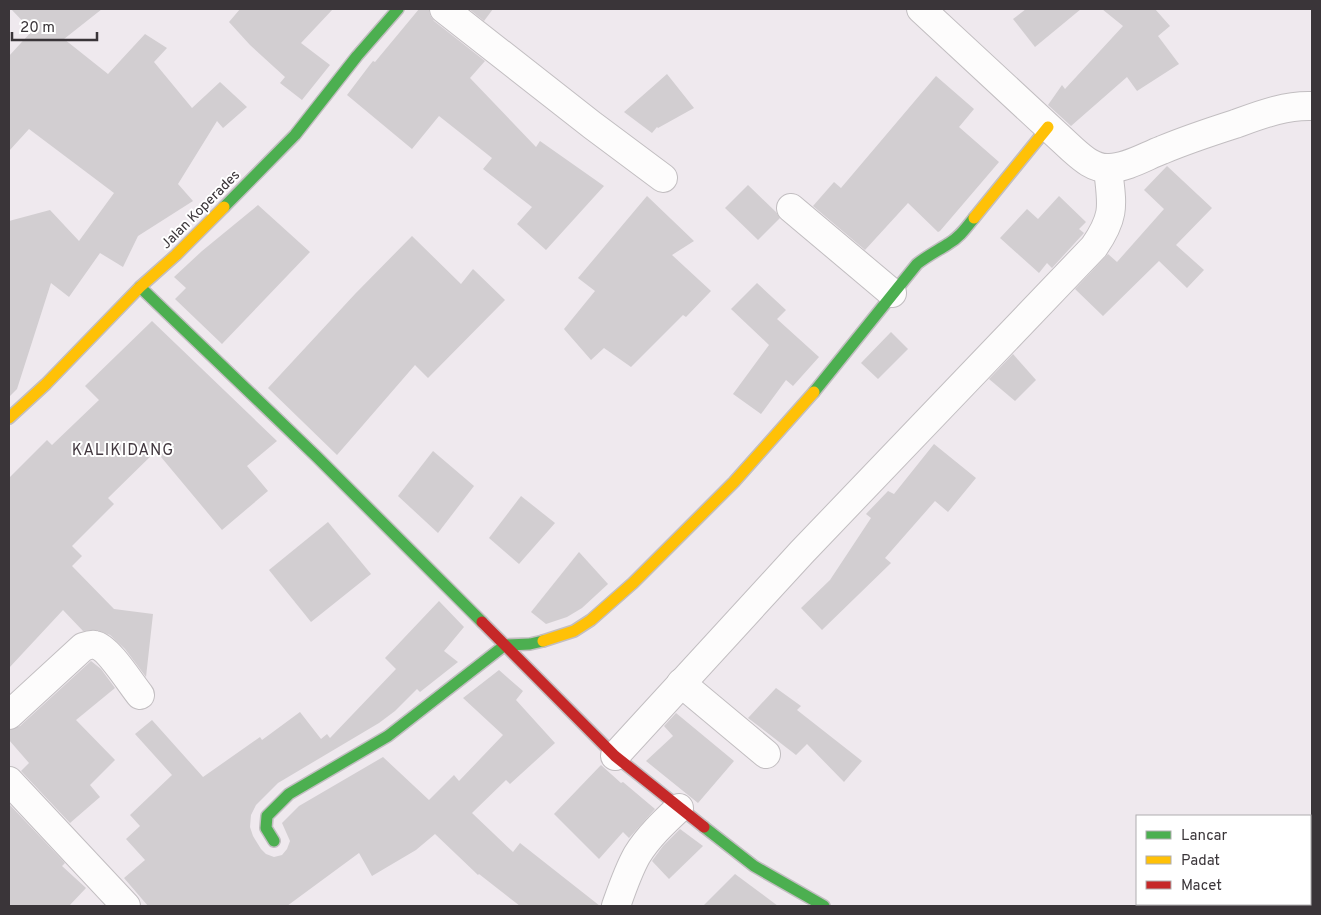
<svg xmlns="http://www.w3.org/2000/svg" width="1321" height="915" viewBox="0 0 1321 915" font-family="Overpass,sans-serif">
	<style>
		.building { fill: #d2ced1 }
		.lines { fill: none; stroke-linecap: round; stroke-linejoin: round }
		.street-casing { stroke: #c2bec1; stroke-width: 30 }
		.fast-casing { stroke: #c2bec1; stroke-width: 14 }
		.slow-casing { stroke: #c2bec1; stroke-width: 14 }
		.jam-casing { stroke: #c2bec1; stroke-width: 14 }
		.street { stroke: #fdfcfc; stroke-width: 28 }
		.fast { stroke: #4caf50; stroke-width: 11 }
		.slow { stroke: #ffc107; stroke-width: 11 }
		.jam { stroke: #c62828; stroke-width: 11 }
		.labels { text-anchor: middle; stroke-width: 4; stroke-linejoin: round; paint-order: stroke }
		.street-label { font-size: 14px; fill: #3a3539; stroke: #fff }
		.quarter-label { font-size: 16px; letter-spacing: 1px; fill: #433940; stroke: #fff }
	</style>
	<rect width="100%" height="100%" fill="#efe9ee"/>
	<!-- building -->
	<g class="building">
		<path d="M11,9H102L64,39L108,74L145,34L167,48L154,62L192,108L220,82L247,107L223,128L217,121L178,184L193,201L138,236L123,267L100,253L69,297L51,283L17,389L9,397V221L50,210L79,241L114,193L29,129L9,151V56L32,31Z"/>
		<path d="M240,9H333L301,43L330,65L302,100L280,83L285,77L250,45L229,22Z"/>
		<path d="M419,9H429L430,15L434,21L485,61L470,78L536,147L540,141L604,186L546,250L517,224L532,207L483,169L492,158L439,116L412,149L347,95L369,66L373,61L375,62Z"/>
		<path d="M469,9H493L484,21Z"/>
		<path d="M1026,9H1081L1035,47L1013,19Z"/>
		<path d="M1102,9H1155L1170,26L1158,36L1179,64L1137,91L1127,77L1071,126L1048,105L1062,85L1065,89L1123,26Z"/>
		<path d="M667,74L694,108L658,128L657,127L652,133L624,112Z"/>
		<path d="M936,76L974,109L959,127L999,162L940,231L938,232L908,203L865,250L813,206L834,182L841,188Z"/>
		<path d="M1167,166L1212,208L1176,245L1204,270L1187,288L1159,261L1103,316L1075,289L1108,254L1117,262L1164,209L1144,190Z"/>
		<path d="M748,185L776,212L780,218L758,240L725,208Z"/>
		<path d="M647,196L694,241L672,255L711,291L686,317L683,315L631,367L604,348L591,360L564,329L595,291L578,278Z"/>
		<path d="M1059,196L1086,222L1079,229L1084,233L1052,268L1047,263L1039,273L1000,238L1027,209L1038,219Z"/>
		<path d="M258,205L310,252L222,344L175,299L186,288L174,277L202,251Z"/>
		<path d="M412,236L461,284L473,269L505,300L428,378L415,365L337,455L268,388L355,294Z"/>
		<path d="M757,283L786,310L777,319L819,357L793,386L786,380L761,414L733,394L769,345L731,309Z"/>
		<path d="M152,321L277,441L247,466L268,491L222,530L156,451L108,498L114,504L72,546L82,556L72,566L114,609L153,614L146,677L125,649L110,635L97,630L83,631L63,610L9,668V478L47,440L52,445L99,400L85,386Z"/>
		<path d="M891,332L908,349L878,379L861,363Z"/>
		<path d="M1013,354L1036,380L1015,401L989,379Z"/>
		<path d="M934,444L976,478L948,512L935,501L885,558L891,563L822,630L801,608L830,580L871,518L866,514L888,491L894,494Z"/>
		<path d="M433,451L474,486L438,533L398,496Z"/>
		<path d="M521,496L555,523L519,564L489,538Z"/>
		<path d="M328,522L371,574L311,622L269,570Z"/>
		<path d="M579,552L608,584L582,608L567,617L546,624L531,612Z"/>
		<path d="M439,601L464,627L444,651L458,662L420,692L417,689L395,711L379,723L278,783L256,805L251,815L250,827L253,836L261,849L266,854L274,857L282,855L287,849L290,841L282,823L299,806L383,757L429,800L454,775L459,781L503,735L463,698L499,670L523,691L516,700L555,743L510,784L506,780L472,813L513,852L520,843L600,906H520L479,874L478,875L435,834L416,850L372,876L359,853L287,906H148L124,878L145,860L126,839L140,826L130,815L172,775L135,734L152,720L203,777L260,737L262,740L300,712L321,739L327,734L330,738L396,669L385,658Z"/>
		<path d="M91,661L101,669L115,688L76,720L115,760L90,785L100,797L70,823L21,771L29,763L9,740V730L20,726Z"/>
		<path d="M776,688L801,706L797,710L862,761L844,782L807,744L796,755L748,718Z"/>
		<path d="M676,713L734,761L698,803L646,761L673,736L664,726Z"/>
		<path d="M601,765L621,783L623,782L655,809L629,838L623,832L599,859L554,814Z"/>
		<path d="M9,804L65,863L62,866L86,888L69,906H9Z"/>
		<path d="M680,829L703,846L669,879L652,861L663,846Z"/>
		<path d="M735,874L778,906H703Z"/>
	</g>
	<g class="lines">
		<defs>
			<g id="street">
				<path d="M444,9L592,125L663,178"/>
				<path d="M921,9L1072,149C1082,158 1094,169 1109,168C1127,168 1146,156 1162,150C1186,140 1210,132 1235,124C1260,115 1285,105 1312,106"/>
				<path d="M791,208L892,293"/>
				<path d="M681,683L766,754"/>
				<path d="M9,715L83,647C86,646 91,644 95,645C108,647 131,684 140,695"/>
				<path d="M615,756L802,552L1094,247C1116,215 1112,205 1108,169"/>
				<path d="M9,781L126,906"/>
				<path d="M616,906C622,889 628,871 637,855C648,837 664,822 679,808"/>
			</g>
			<g id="fast">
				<path d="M224,207L295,135L357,56L398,9"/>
				<path d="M140,287L317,457L482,622"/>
				<path d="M814,392L917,264C927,256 937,251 948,244C959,238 966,228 974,218"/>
				<path d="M704,827L754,866L824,906"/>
				<path d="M274,841L266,828L267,816L289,794L388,736L505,645L530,644L543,641"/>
			</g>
			<g id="slow">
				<path d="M974,218L1048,127"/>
				<path d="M9,418L46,384L140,287L176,255L224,207"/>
				<path d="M543,641L574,631L591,620L633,583L734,482L814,392"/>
			</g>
			<path id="jam" d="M482,622L615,756L704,827"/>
		</defs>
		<!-- street casing -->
		<use href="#street" class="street-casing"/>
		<!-- fast casing -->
		<use href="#fast" class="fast-casing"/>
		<!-- slow casing -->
		<use href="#slow" class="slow-casing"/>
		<!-- jam casing -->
		<use href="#jam" class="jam-casing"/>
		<!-- street -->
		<use href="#street" class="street"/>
		<!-- fast -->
		<use href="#fast" class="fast"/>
		<!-- slow -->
		<use href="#slow" class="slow"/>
		<!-- jam -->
		<use href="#jam" class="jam"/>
	</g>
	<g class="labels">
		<!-- street labels -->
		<g class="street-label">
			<text transform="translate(200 209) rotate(-45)" y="5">Jalan Koperades</text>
		</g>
		<!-- quarter labels -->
		<g class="quarter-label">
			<text x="123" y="455">KALIKIDANG</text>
		</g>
	</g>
	<!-- border -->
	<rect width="1321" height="915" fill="none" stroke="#3a3539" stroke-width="20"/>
	<!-- legend -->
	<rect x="1136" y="815" width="175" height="90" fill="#ffffff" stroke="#b0aeb0"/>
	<rect x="1146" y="831" width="25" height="8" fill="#4caf50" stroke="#b0aeb0"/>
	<text x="1181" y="840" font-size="15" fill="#3a3539">Lancar</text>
	<rect x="1146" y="856" width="25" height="8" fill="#ffc107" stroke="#b0aeb0"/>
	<text x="1181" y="865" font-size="15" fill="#3a3539">Padat</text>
	<rect x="1146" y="881" width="25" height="8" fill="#c62828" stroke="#b0aeb0"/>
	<text x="1181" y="890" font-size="15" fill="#3a3539">Macet</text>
	<!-- scale -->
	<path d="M12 32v8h85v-8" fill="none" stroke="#3a3539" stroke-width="2.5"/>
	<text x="20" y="32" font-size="15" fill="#3a3539" stroke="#ffffff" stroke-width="4" paint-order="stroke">20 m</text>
</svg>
